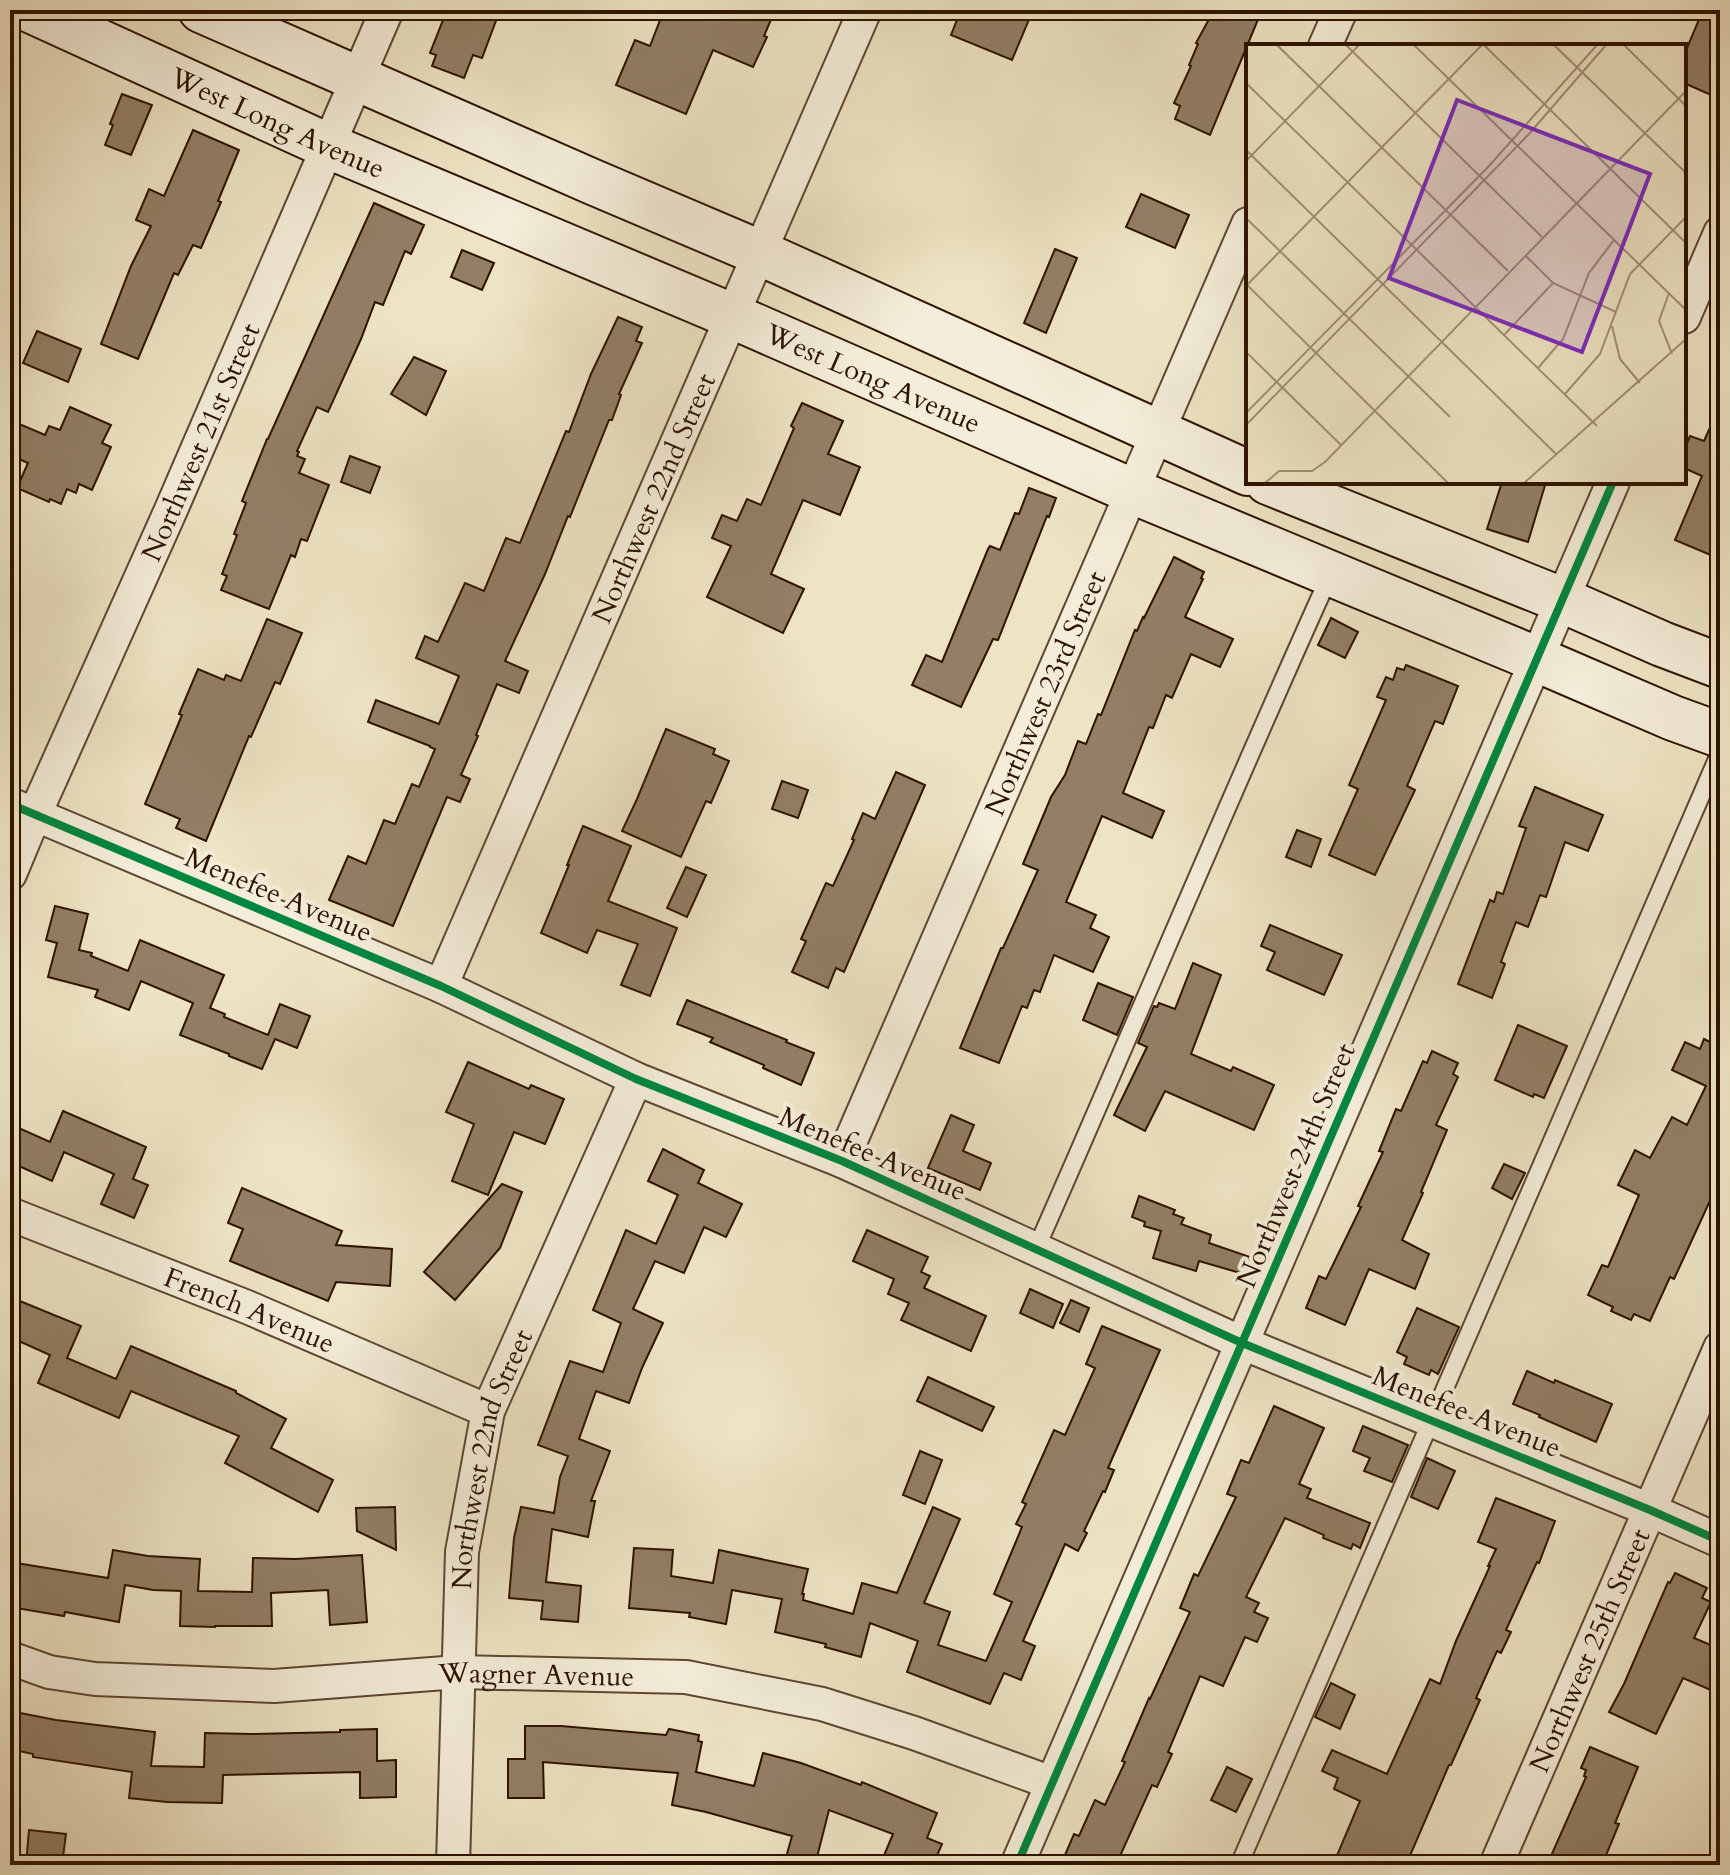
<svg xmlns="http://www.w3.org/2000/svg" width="1730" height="1875" viewBox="0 0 1730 1875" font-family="Cardo,serif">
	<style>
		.building { fill: #927f66; stroke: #2e1200; stroke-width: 2 }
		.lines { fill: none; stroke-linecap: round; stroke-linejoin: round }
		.lane-casing { stroke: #5e4631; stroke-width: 20 }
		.street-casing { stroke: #5e4631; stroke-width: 36 }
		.secondary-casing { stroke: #2e1200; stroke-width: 48 }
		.lane { stroke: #f4edd9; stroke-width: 16 }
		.street { stroke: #f4edd9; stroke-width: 32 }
		.secondary { stroke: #f4edd9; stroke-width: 44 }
		.cycleway-casing { stroke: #f4edd9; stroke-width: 13 }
		.cycleway { stroke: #00873e; stroke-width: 8 }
		.labels { text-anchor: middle; stroke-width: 8; stroke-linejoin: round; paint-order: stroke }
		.street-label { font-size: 28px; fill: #2e1200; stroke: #f4edd9 }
		.inset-road { fill: none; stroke: #a19076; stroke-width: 2 }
		.view { fill: #7b2cbf; fill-opacity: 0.15; stroke: #7b2cbf; stroke-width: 4 }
		.inset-edge { fill: none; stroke: #2e1200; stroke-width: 4 }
	</style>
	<rect width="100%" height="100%" fill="#eee4c4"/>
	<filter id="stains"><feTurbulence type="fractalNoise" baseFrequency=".0025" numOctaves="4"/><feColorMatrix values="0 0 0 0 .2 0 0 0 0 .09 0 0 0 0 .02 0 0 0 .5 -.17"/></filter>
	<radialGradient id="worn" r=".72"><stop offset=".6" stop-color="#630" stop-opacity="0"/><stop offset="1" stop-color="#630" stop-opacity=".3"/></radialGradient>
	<!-- building -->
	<g class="building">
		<path d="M447,10H500L482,58L473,55L464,78L432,66L436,55L430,53Z"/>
		<path d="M664,10H775L764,36L767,37L753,67L713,50L686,114L616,85L635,40L650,46Z"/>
		<path d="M961,10H1033L1012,60L951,35Z"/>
		<path d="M1214,10H1262L1210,135L1175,119L1180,106L1174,103L1191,66L1189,65L1198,44L1196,43Z"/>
		<path d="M1703,10H1720V74L1711,95L1684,83V55Z"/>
		<path d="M122,94L152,105L131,155L105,145L113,125L110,124Z"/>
		<path d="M193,130L239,150L218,201L221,202L201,248L193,245L178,275L174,273L138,359L101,344L131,266L151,226L136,220L149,189L164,196Z"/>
		<path d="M1141,194L1189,215L1175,248L1126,227Z"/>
		<path d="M374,203L424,225L411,254L405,251L383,305L375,302L361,339L328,412L317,407L297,451L299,452L297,456L305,459L299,473L329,485L307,541L301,539L295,557L291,555L269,609L221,590L227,576L222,574L237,535L234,534L246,503L242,501L267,439H268Z"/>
		<path d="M1055,249L1077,258L1046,333L1024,323Z"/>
		<path d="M462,250L494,263L482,290L451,277Z"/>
		<path d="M618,317L642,327L636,341L642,343L619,394L621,395L612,420H609L570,517L568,516L545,574L505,661L528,671L519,693L497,684L476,735L478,736L461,775L470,779L460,802L447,797L393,926L329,900L348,856L366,864L384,820L395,824L412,784L419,787L435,749L430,747V746L368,722L376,700L439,724L459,676L416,658L425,636L438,642L465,583L484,591L506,538L520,543L566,431L569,432L591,374Z"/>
		<path d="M37,331L81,349L68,382L23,363Z"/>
		<path d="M414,357L446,371L426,415L391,394Z"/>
		<path d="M802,403L843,421L828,454L860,467L840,515L803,500L771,574L804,589L783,633L707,597L731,546L712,538L722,515L737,521L747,499L761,505L794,428L791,426Z"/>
		<path d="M1720,405V559L1675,540L1702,476L1684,468V450L1690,436L1704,441Z"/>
		<path d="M70,407L111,425L102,443L111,447L92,490L79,484L76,493L67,489L61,504L50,499L49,502L17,488L28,463L10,455V420L45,435L49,426L60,430Z"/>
		<path d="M350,456L380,467L370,493L341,482Z"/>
		<path d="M1502,482H1546L1528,542L1487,529Z"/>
		<path d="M1029,488L1056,498L1049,517L1047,516L998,640L993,639L961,707L912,685L926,655L942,662L988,549L990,546L1000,550L1015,513L1019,514Z"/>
		<path d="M1174,557L1204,572L1201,578L1203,579L1185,617L1233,639L1220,667L1191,654L1172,698L1166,695L1153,728L1149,727L1123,793L1164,811L1152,838L1102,816L1066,902L1096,915L1090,928L1109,937L1093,972L1054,955L1040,992L1034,990L1027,1008L1022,1006L999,1063L960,1048L1001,948H1003L1038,870L1023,864L1051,797L1065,775L1078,741L1086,744L1098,714L1101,715L1135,630L1137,631L1143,617L1144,618Z"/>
		<path d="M1331,618L1358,632L1345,658L1318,645Z"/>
		<path d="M267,619L302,633L280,684L275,682L251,737L249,736L206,841L176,828L180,819L145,804L182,715L179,714L198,669L224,680L226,675L241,681Z"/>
		<path d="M1406,665L1458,686L1443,724L1435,721L1407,786L1415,790L1375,875L1329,855L1358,789L1349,785L1386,700L1377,697L1386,677L1393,680L1397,668L1404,670Z"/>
		<path d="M666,729L715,749L713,754L729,761L711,803L706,801L681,857L622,831L637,799Z"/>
		<path d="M896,772L925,785L844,972L836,968L828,988L792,972L806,941L801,939L826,883L833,886L854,840L852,839L863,813L875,819Z"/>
		<path d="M782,781L808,790L798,818L772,809Z"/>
		<path d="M1535,787L1603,815L1588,851L1565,842L1546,897L1540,895L1528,927L1516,922L1501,962L1505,964L1492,998L1458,984L1490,900L1494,902L1497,892L1503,894L1526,828L1519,826Z"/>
		<path d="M583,826L631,846L608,901L677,928L650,996L621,985L638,944L597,930L587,953L541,933L569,865H567Z"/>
		<path d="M1297,830L1321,839L1311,867L1286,857Z"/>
		<path d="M686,867L706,875L687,917L667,908Z"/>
		<path d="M55,906L88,914L79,950L92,953L91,956L128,971L140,940L224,975L210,1008L225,1014L224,1017L268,1035L280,1004L310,1016L297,1048L275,1039L262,1069L229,1056V1054L180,1035L193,1003L141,981L129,1010L95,997L98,990L48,977L57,943L46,940Z"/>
		<path d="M1270,925L1342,955L1324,995L1267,970L1275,952L1261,946Z"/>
		<path d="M1193,963L1221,975L1191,1054L1231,1071L1233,1067L1274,1085L1254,1130L1165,1091L1145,1131L1114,1115L1147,1047L1138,1043L1154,1006L1157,1007L1159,1003L1175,1009Z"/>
		<path d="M1098,983L1133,997L1117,1035L1083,1020Z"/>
		<path d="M687,1000L787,1040L786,1042L814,1053L801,1085L763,1068L764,1065L710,1042L713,1038L677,1024Z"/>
		<path d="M1518,1025L1567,1046L1544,1098L1534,1094L1533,1097L1495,1080Z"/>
		<path d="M1704,1039L1720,1047V1179L1674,1279L1670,1277L1650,1321L1634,1314L1631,1320L1611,1311L1613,1307L1588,1295L1602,1265L1608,1267L1639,1195L1618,1185L1635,1150L1650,1158L1672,1117L1687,1125L1706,1086L1672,1070L1685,1042L1700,1049Z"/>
		<path d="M1432,1051L1458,1063L1453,1074L1458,1077L1436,1125L1447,1130L1421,1192L1423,1193L1402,1240L1429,1254L1415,1289L1369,1269L1345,1325L1306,1308L1319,1276L1326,1279L1361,1207L1358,1206L1383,1152L1379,1151L1396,1109L1401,1111L1423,1061L1427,1063Z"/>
		<path d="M468,1062L529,1089L531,1085L564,1099L545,1144L514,1132L488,1195L452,1181L474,1124L446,1112Z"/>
		<path d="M63,1111L146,1147L133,1179L148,1185L134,1218L101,1204L114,1174L64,1152L52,1181L10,1162V1124L50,1142Z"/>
		<path d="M951,1115L974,1125L963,1151L991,1163L980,1190L928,1168Z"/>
		<path d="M663,1149L704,1170L698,1183L742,1204L726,1237L704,1227L684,1273L655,1261L633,1309L663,1323L642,1368L629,1403L596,1391L579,1439L610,1451L591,1501H595L588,1537L552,1529L546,1582L581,1586L578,1622L541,1619L543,1601L509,1598L514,1538L521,1507L554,1513L560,1477L568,1456L538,1445L570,1361L603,1372L621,1323L593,1310L626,1230L656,1244L678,1195L648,1181Z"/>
		<path d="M1504,1164L1525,1173L1512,1199L1492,1188Z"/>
		<path d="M502,1184L522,1192L500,1248L455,1300L424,1272Z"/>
		<path d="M242,1188L342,1231L336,1245L392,1249L390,1286L336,1282L328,1301L230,1261L243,1229L228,1223Z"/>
		<path d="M1139,1196L1175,1210L1173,1214L1184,1218L1181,1224L1211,1235L1209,1243L1253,1258L1247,1275L1199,1261L1196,1271L1153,1258L1161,1231L1144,1226L1145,1222L1132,1217Z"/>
		<path d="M867,1230L928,1257L921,1272L930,1276L924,1288L986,1316L971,1351L901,1320L909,1303L888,1294L894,1279L853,1261Z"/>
		<path d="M1030,1289L1063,1304L1053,1328L1020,1313Z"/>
		<path d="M10,1297L81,1326L67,1358L116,1379L131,1346L236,1391V1393L286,1419L271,1448L333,1480L318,1512L225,1463L239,1436L131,1391L119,1418L38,1383L50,1355L10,1337Z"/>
		<path d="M1071,1300L1089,1308L1079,1332L1060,1323Z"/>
		<path d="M1417,1308L1459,1327L1438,1374L1431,1370L1429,1375L1404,1364L1407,1357L1397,1352Z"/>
		<path d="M1102,1326L1160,1350L1108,1468L1114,1470L1105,1492L1103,1491L1084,1531L1087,1533L1078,1551L1065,1544L1023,1641L1035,1646L1021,1680L1004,1673L990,1704L907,1672L918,1641L870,1623L861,1657L825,1647L826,1644L775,1632L782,1599L732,1590L726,1624L689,1617L690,1613L629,1608L634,1548L673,1550L671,1576L713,1583L719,1550L808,1569L802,1594H804L803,1600L853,1614L862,1583L897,1593L933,1507L960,1519L924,1603L950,1612L938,1645L986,1661L1012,1602L994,1594L1022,1527L1016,1524L1026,1504L1022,1502L1054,1430L1065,1435L1095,1368L1086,1364Z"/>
		<path d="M1527,1371L1554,1383L1555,1380L1612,1404L1596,1442L1539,1417L1540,1415L1513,1404Z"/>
		<path d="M928,1377L994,1407L982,1431L917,1401Z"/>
		<path d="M1274,1406L1324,1428L1299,1484L1311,1489L1307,1498L1370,1523L1360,1548L1353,1544L1351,1549L1323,1538L1324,1535L1285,1518L1246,1597L1259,1603L1254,1612L1268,1618L1257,1642L1245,1637L1223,1686L1200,1676L1168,1752L1172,1754L1157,1787L1152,1785L1116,1865H1087L1065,1855L1074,1834L1079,1836L1095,1800L1105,1805L1125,1762L1122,1761L1149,1698L1150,1699L1190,1612L1180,1608L1194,1574L1198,1576L1236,1497L1227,1494L1241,1460L1249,1463Z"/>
		<path d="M1363,1426L1408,1445L1392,1482L1364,1471L1370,1458L1353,1451Z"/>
		<path d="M920,1451L942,1460L925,1504L903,1495Z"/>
		<path d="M1427,1458L1455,1471L1438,1509L1411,1497Z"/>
		<path d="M1496,1498L1555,1521L1539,1563L1537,1562L1506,1630L1511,1632L1501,1653L1497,1651L1476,1698L1480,1700L1451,1765H1449L1406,1865H1333L1360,1801L1334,1789L1338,1778L1322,1771L1332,1750L1387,1774L1430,1679L1440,1684L1456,1641L1490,1566H1488L1496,1549L1478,1542Z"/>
		<path d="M395,1507L396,1550L357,1531L356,1508Z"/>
		<path d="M113,1550L148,1556L200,1559L198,1591L252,1592L253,1558L296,1559L362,1555L367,1622L330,1625L328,1590L271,1593L272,1626H215V1627L180,1626L181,1591L153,1590L125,1585L119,1622L65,1612L64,1616L10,1607V1562L108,1578Z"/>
		<path d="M1675,1573L1707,1588L1702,1598L1711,1602L1694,1638L1720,1649V1694L1683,1678L1656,1734L1609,1712L1624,1684L1668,1582L1670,1583Z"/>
		<path d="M1331,1683L1355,1695L1340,1729L1315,1717Z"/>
		<path d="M10,1711L56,1720L155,1732L151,1766L204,1767L205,1733L252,1734L340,1732V1730L377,1729V1761L396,1760V1797L360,1798V1772L223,1775L222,1803L167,1802L129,1798L132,1772L33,1757V1754L10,1749Z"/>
		<path d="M525,1726H561L666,1735L669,1729L699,1735L698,1741L702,1742L696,1772L754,1786L763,1753L801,1763L861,1785L862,1782L937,1813L927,1838L942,1844L933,1865H880L893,1834L829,1810L815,1865H784L792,1836L706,1812L672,1805L678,1773L543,1762L544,1798H508V1759H525Z"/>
		<path d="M1590,1747L1638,1767L1615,1823L1619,1824L1602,1865H1547L1586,1777L1584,1776L1586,1770L1581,1768Z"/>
		<path d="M1227,1767L1252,1779L1236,1812L1211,1800Z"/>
		<path d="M29,1830L66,1834L62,1865L26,1864Z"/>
	</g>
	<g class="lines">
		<defs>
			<g id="lane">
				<path d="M1036,1249C1135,1025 1229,798 1330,575"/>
				<path d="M1239,1865L1720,752"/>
			</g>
			<g id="street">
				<path d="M1325,46L1341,10"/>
				<path d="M1684,317L1720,233"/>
				<path d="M10,804L441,986L636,1079L842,1161L1242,1343L1650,1510L1720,1541"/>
				<path id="s1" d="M10,874L35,814L170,512L387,10"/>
				<path id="s2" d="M441,986L865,10"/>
				<path id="s3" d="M842,1161L1248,224"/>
				<path id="s4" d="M10,1214L247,1307L488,1411"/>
				<path id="s5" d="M10,1658L49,1672L95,1679L274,1686L458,1672L686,1677L822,1704L914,1733L1052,1783"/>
				<path id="s6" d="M453,1865L462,1552L488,1411L636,1079"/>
				<path d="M1017,1865L1613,482"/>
				<path id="s7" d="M1496,1865L1720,1348"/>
			</g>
			<g id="secondary">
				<path id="s8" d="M30,10L328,146L732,316L1132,491L1536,659L1673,718L1720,735"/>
				<path d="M201,10L593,182L760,253L1248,473"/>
				<path d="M1268,482L1562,600L1662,644L1720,666"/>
			</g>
		</defs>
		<!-- lane casing -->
		<use href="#lane" class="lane-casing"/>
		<!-- street casing -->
		<use href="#street" class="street-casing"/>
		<!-- secondary casing -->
		<use href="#secondary" class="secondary-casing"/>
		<!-- lane -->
		<use href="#lane" class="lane"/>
		<!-- street -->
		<use href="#street" class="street"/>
		<!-- secondary -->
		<use href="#secondary" class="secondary"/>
		<defs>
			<g id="cycleway">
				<path d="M10,804L441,986L636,1079L842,1161L1242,1343L1650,1510L1720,1541"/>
				<path d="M1017,1865L1613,482"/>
			</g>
		</defs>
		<!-- cycleway casing -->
		<use href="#cycleway" class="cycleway-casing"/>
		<!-- cycleway -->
		<use href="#cycleway" class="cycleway"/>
	</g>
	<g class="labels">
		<!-- street labels -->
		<g class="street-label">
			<text dy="10" stroke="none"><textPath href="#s8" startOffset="272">West Long Avenue</textPath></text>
			<text dy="10" stroke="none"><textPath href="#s8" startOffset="920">West Long Avenue</textPath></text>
			<text dy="10" stroke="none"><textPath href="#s1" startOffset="472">Northwest 21st Street</textPath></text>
			<text dy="10" stroke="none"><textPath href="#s2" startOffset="532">Northwest 22nd Street</textPath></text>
			<text dy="10" stroke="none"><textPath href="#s3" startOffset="510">Northwest 23rd Street</textPath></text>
			<text transform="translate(279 894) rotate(23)" y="10">Menefee Avenue</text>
			<text transform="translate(873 1153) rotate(23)" y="10">Menefee Avenue</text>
			<text transform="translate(1295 1165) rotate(-67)" y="10">Northwest 24th Street</text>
			<text dy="10" stroke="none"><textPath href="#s4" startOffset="258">French Avenue</textPath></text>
			<text transform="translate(1467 1411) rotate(22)" y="10">Menefee Avenue</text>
			<text dy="10" stroke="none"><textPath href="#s6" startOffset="410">Northwest 22nd Street</textPath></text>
			<text dy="10" stroke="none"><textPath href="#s7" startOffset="234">Northwest 25th Street</textPath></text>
			<text dy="10" stroke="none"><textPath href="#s5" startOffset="530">Wagner Avenue</textPath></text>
		</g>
	</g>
	<!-- overview -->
	<g transform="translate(1246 44)">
		<rect width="440" height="440" fill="#eee4c4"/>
		<path class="inset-road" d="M31,1L262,227M100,1L296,193M168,1L440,266M238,1L440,199M308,1L440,129M378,1L440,62M0,39L351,382M0,106L310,410M0,117L113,1M0,174L204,373M279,211L307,239L370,268M0,240L202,439M1,241L236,1M423,249L413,277L426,310M366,282L374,315L394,339M258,291L307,239M0,308L95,401M292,324L317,295L343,229L368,196M319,350L354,310L384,230L440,173M0,369L243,122L351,1M0,381L283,90L360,1M19,439L33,427H66L79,418L440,47M278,439L440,295"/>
		<path class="view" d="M211,56L404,130L336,308L143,234Z"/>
		<rect width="440" height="440" class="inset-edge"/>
	</g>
	<!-- margin -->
	<rect width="1730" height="1875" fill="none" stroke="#eee4c4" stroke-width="40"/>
	<rect x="12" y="12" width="1706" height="1851" fill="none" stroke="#2e1200" stroke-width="4"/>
	<rect x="20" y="20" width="1690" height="1835" fill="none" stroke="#2e1200" stroke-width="2"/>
	<rect width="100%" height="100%" filter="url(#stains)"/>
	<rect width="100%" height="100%" fill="url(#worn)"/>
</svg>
